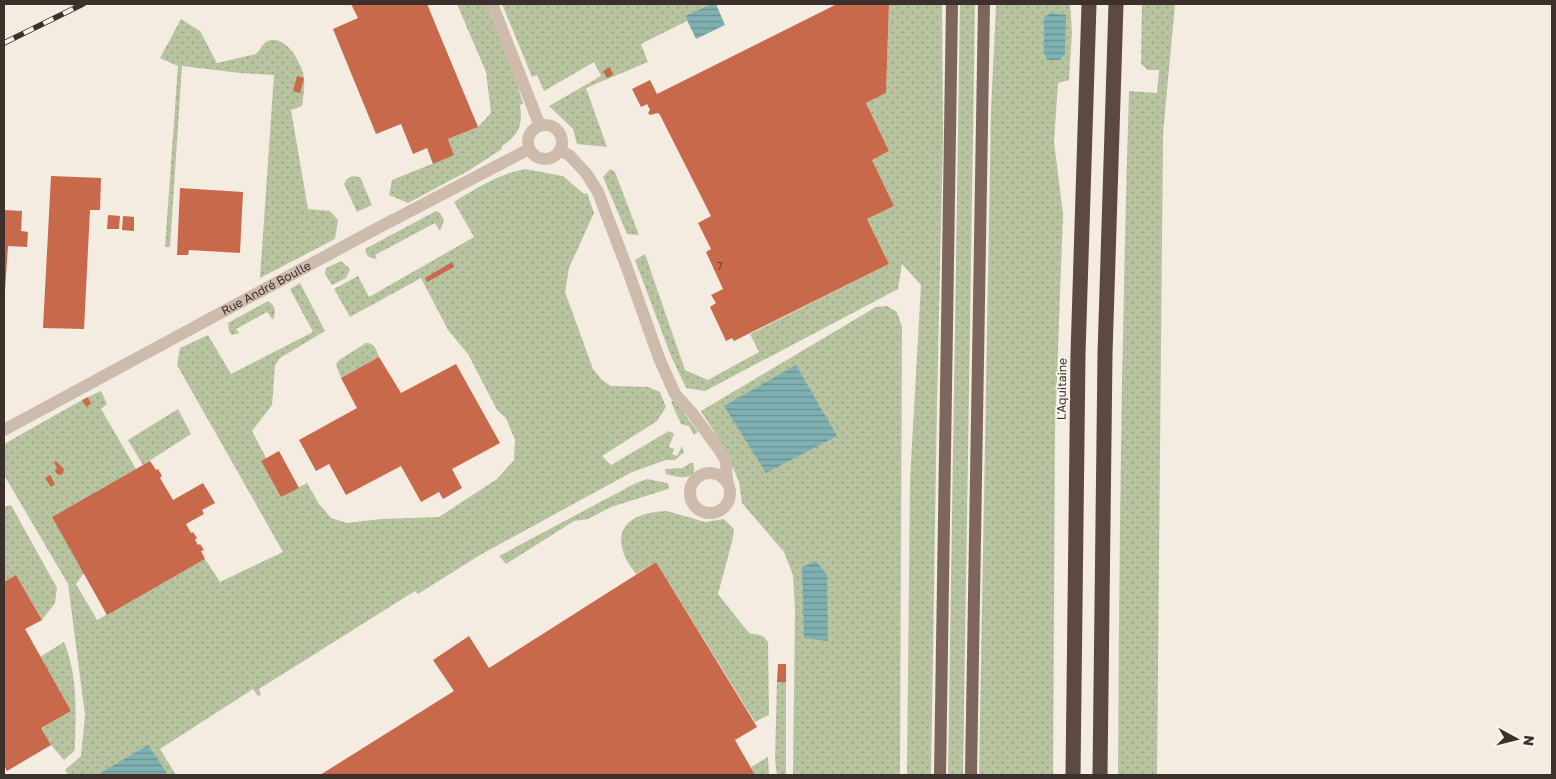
<svg xmlns="http://www.w3.org/2000/svg" width="1556" height="779" viewBox="0 0 1556 779" font-family="'Golos Text',sans-serif">
	<style>
		.grass { fill: url(#grass-dots) }
		.water { fill: url(#water-rules) }
		.building { fill: #c8694b }
		.lines { fill: none; stroke-linecap: round; stroke-linejoin: round }
		.minor { stroke: #cdbbac; stroke-width: 12 }
		.major { stroke: #7d675c; stroke-width: 12 }
		.highway { stroke: #5c4a42; stroke-width: 15 }
		.rail-casing { stroke: #3b302b; stroke-width: 5.5 }
		.rail { stroke: #fbf5ee; stroke-width: 4; stroke-dasharray: 11; stroke-linecap: butt }
		.labels { text-anchor: middle; stroke-width: 4; stroke-linejoin: round; paint-order: stroke }
		.number-label { font-size: 10px; fill: #5e3e33 }
		.street-label { font-size: 12px; fill: #3b302b; stroke: #fbf5ee }
	</style>
	<defs>
		<pattern id="grass-dots" width="8" height="8" patternUnits="userSpaceOnUse" patternTransform="scale(1.25)"><rect width="8" height="8" fill="#b8c4a0"/><path d="M2 2h.1M6 6h.1" fill="none" stroke="#97a083" stroke-width="1.8" stroke-linecap="round"/></pattern>
		<pattern id="water-rules" width="6" height="5" patternUnits="userSpaceOnUse" patternTransform="scale(1.25)"><rect width="6" height="5" fill="#7fb0b2"/><path d="M0 2.5h6" fill="none" stroke="#699091"/></pattern>
	</defs>
	<rect width="100%" height="100%" fill="#f4ebe1"/>
	<!-- grass -->
	<g class="grass">
		<path d="M457,4H487L516,80L523,104L520,105C523,125 519,135 502,146V149L468,171L408,203L389,195L392,180L454,155L448,139L478,127L491,113L486,72Z"/>
		<path d="M502,4H711L685,16L687,21L641,44L648,62L586,88L607,147L577,144L573,129L549,106L601,76L594,62L544,91L537,75L532,77Z"/>
		<path d="M889,4H942L943,137L937,401L931,775H907L910,480L921,285L902,264L898,289L705,391L686,388L671,356L635,260L645,254L685,370L708,380L759,352L750,334L889,264L867,219L894,206L872,160L889,151L866,103L886,93Z"/>
		<path d="M960,4H975L963,775H948Z"/>
		<path d="M996,4H1070L1072,32L1069,80L1058,83L1054,142L1063,214L1055,431L1053,775H979L991,111Z"/>
		<path d="M1142,4H1175L1163,134L1157,775H1118C1119,547 1122,319 1129,91L1157,93L1159,70H1148L1141,64Z"/>
		<path d="M181,19L200,31L217,63L256,54C259,51 262,45 266,42C285,32 302,63 304,78C305,87 303,97 302,106L291,110L308,209L330,211L338,220L335,239L260,278L274,75L240,73L182,66L170,247H165L178,66L160,58Z"/>
		<path d="M525,169L563,176L584,194L587,193L594,213L569,268L565,292L593,369L602,380L611,386L648,387L660,392L666,407L657,421L602,456L611,465L669,431L674,434L669,447L674,449L672,454L677,456L682,446L684,452L675,460H666L632,472L480,555L418,594L415,591L259,689L261,695L258,696L253,689L160,749L176,775H68L65,770L81,756L85,715L68,584L4,475V444L82,400L86,407L91,404L88,397L101,391L107,404L101,409L136,469L52,517L84,573L76,584L97,620L205,559L220,582L283,552L177,365L180,348L208,335L231,374L313,332L290,289L300,283L325,331L280,358L275,365L272,405L252,431L266,458L261,461L281,497L307,483L319,504L331,518L347,523L381,519L439,517L497,479L514,460L515,440L506,418L497,410L468,354L448,330L421,278L350,317L334,289L358,276L369,297L474,237L454,202C476,188 499,174 525,169Z"/>
		<path d="M610,169L615,172L639,235L627,234L603,177Z"/>
		<path d="M352,176L360,177L372,205L357,212L344,184L347,179Z"/>
		<path d="M436,211L440,213L444,220L440,231L435,223L375,255L377,259C369,258 367,257 365,249Z"/>
		<path d="M341,261L350,269L346,278L332,285L325,274L326,268Z"/>
		<path d="M268,301C276,305 276,313 273,320L267,312L236,329L239,333L232,335L229,331L228,323Z"/>
		<path d="M887,306L897,312L902,327L900,775H793L795,609L793,575L784,552L742,503L739,482L726,451L701,411L876,307Z"/>
		<path d="M366,343C375,343 377,351 379,357L341,378L336,364L339,360Z"/>
		<path d="M674,400L698,432L694,435L689,426L681,424L671,402Z"/>
		<path d="M178,409L191,434L143,465L128,440Z"/>
		<path d="M690,463H693C699,483 676,477 666,474L665,469L683,468Z"/>
		<path d="M647,479L667,483L669,485L668,489L611,507L588,519L574,521L506,564L499,556L636,483Z"/>
		<path d="M11,505L57,588L55,603L42,620L16,575L4,582V507Z"/>
		<path d="M667,511L705,522L724,519L734,529L732,542L718,594L749,633L763,636L768,642L769,715L755,722L656,562L636,574C632,568 626,561 624,554C612,521 641,512 667,511Z"/>
		<path d="M64,642C78,676 76,714 75,750L64,760L51,745L41,728L71,711L40,657Z"/>
		<path d="M777,682H786V775H777L775,759Z"/>
		<path d="M768,757L769,775H754L751,767Z"/>
	</g>
	<!-- water -->
	<g class="water">
		<path d="M711,4H716L725,25L696,39L685,16Z"/>
		<path d="M1051,13L1066,15L1065,53L1060,60H1047L1044,52V17Z"/>
		<path d="M796,365L837,436L766,473L724,406Z"/>
		<path d="M816,561L827,575L828,641L804,638L802,567Z"/>
		<path d="M148,745L167,773L164,775H97Z"/>
	</g>
	<!-- building -->
	<g class="building">
		<path d="M351,4H427L478,127L448,139L454,155L433,164L427,148L413,154L401,124L376,134L333,29L358,18Z"/>
		<path d="M837,4H889L886,93L866,103L889,151L872,160L894,206L867,219L889,264L734,341L732,338L726,341L710,307L716,303L711,295L723,289L706,252L711,249L698,223L711,216L660,115L658,113L650,115L648,113L650,110L647,104L641,107L632,89L650,80L657,94Z"/>
		<path d="M610,67L613,75L607,78L603,71Z"/>
		<path d="M297,76L304,78L300,93L293,91Z"/>
		<path d="M51,176L101,178L100,210H90L84,329L43,328Z"/>
		<path d="M180,188L243,192L240,253L189,250L188,255H177Z"/>
		<path d="M4,210L22,211L21,231L28,232L27,247L8,246L5,291H4Z"/>
		<path d="M108,215L120,216L119,229H107Z"/>
		<path d="M123,216L134,217V231L122,230Z"/>
		<path d="M452,262L454,267L427,282L425,278Z"/>
		<path d="M379,357L401,393L456,364L500,443L452,469L462,488L443,499L439,492L421,502L401,466L346,495L329,464L316,471L299,440L357,408L341,378Z"/>
		<path d="M88,397L91,404L86,407L82,400Z"/>
		<path d="M279,451L299,488L281,497L261,461Z"/>
		<path d="M56,461L64,469L63,474L59,475L56,473L55,470L57,468L54,462Z"/>
		<path d="M150,461L156,470L158,469L162,476L160,478L173,500L203,483L215,503L202,510L204,514L186,524L191,533L193,532L197,538L195,540L198,545L200,544L204,550L201,551L205,559L107,615L52,517Z"/>
		<path d="M50,475L55,484L51,487L45,478Z"/>
		<path d="M656,562L757,727L735,740L755,775H320L454,691L433,660L469,636L489,668Z"/>
		<path d="M16,575L42,620L25,629L71,711L41,728L51,745L7,771L4,766V582Z"/>
		<path d="M778,664H786V682H777Z"/>
	</g>
	<g class="lines">
		<!-- minor -->
		<g class="minor">
			<path d="M492,4L540,126"/>
			<circle cx="545" cy="142" r="17"/>
			<path d="M561,151L569,155L586,173L598,192L627,268L659,358L675,394L693,414L720,451L726,461L727,481"/>
			<path id="s1" d="M4,430L374,230L529,149"/>
			<circle cx="710" cy="493" r="20"/>
		</g>
		<!-- major -->
		<g class="major">
			<path d="M940,775L952,4"/>
			<path d="M971,775L984,4"/>
		</g>
		<!-- highway -->
		<g class="highway">
			<path d="M1073,775L1078,354L1089,4"/>
			<path d="M1100,775L1105,354L1116,4"/>
		</g>
		<defs>
			<path id="rail" d="M4,43L83,4"/>
		</defs>
		<!-- rail casing -->
		<use href="#rail" class="rail-casing"/>
		<!-- rail -->
		<use href="#rail" class="rail"/>
	</g>
	<g class="labels">
		<!-- number labels -->
		<g class="number-label">
			<text x="720" y="270">7</text>
		</g>
		<!-- street labels -->
		<g class="street-label">
			<text dy="4" stroke="none"><textPath href="#s1" startOffset="298">Rue André Boulle</textPath></text>
			<text transform="translate(1062 389) rotate(-89)" y="4">L'Aquitaine</text>
		</g>
	</g>
	<!-- border -->
	<rect width="1556" height="779" fill="none" stroke="#3b302b" stroke-width="10"/>
	<!-- north arrow -->
	<g transform="translate(1516 739) rotate(97)" stroke="#fbf5ee" stroke-width="4" paint-order="stroke">
	<path d="M0-4L9 19L0 12L-9 19Z" fill="#3b302b"/>
	<text y="-8" font-size="14" font-weight="bold" text-anchor="middle" fill="#3b302b">N</text>
	</g>
</svg>
